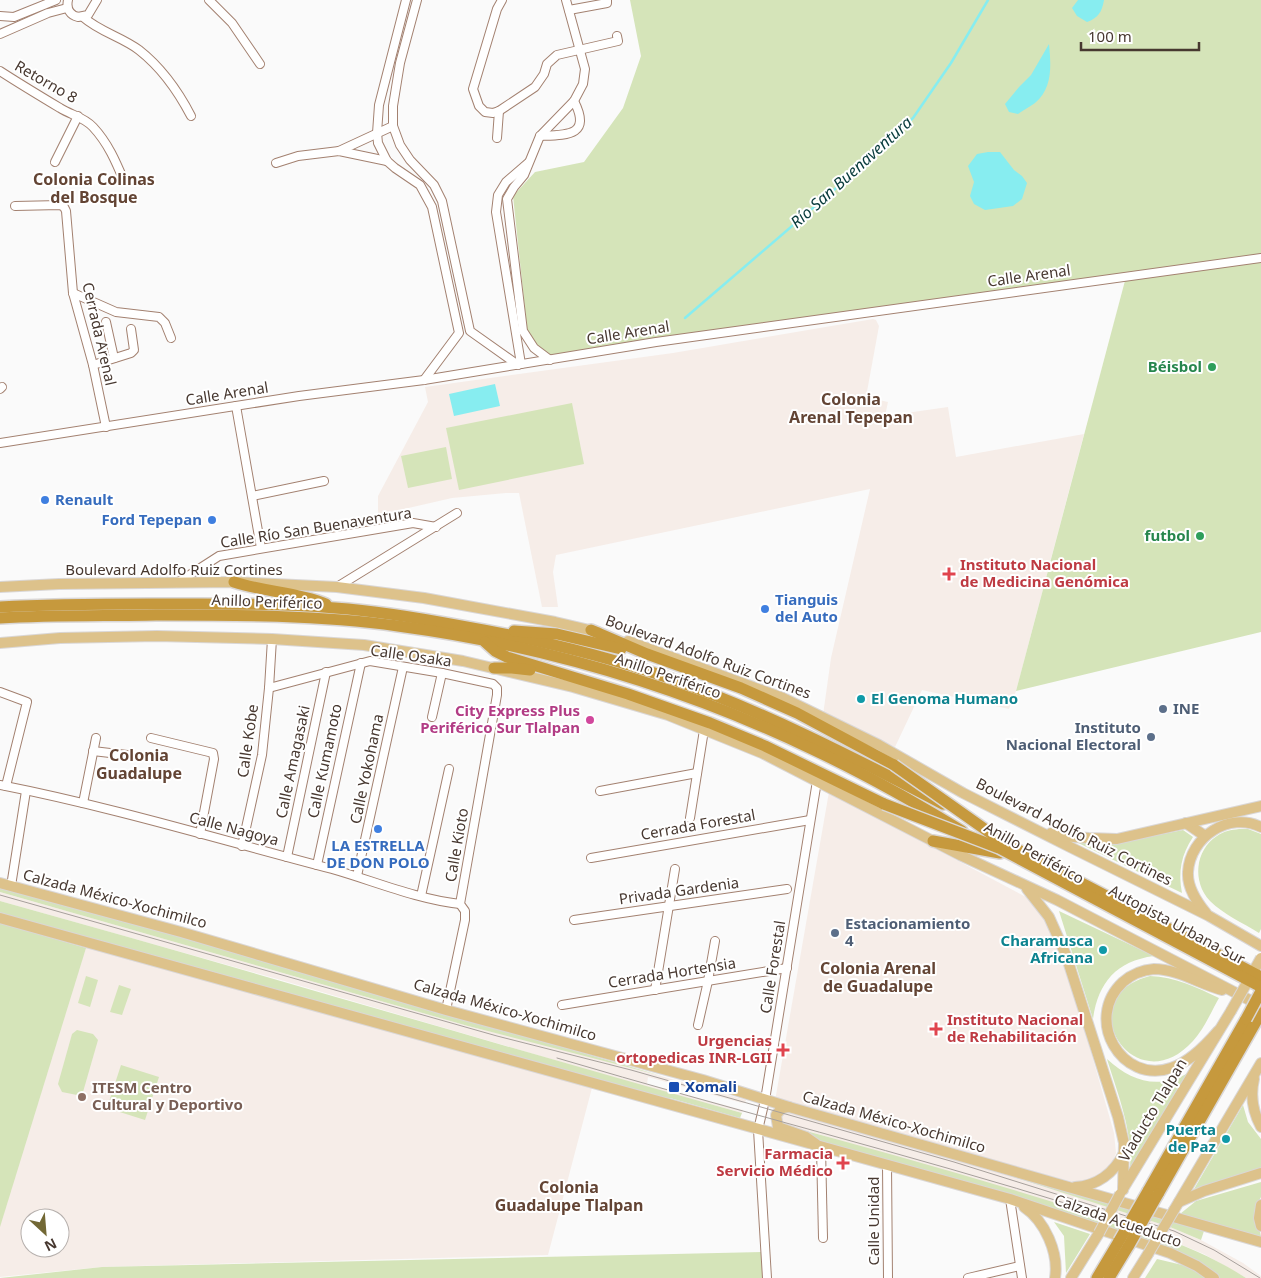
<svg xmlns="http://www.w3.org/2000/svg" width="1261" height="1278" viewBox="0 0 1261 1278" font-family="'Noto Sans',sans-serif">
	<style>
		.built { fill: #f6ede8; fill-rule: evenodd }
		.green { fill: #d5e4b9 }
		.water { fill: #87edf0 }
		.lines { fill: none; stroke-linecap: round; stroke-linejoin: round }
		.stream { stroke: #87edf0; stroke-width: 2.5 }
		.minor-casing { stroke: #a38170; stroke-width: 10 }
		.major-casing { stroke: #dad7d6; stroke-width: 12 }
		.highway-casing { stroke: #dad7d6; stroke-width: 14 }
		.minor { stroke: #fff; stroke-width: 8 }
		.major { stroke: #ddc28b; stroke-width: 10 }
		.highway { stroke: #c6993d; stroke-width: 11 }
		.tram { stroke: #a7a09c; stroke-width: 1 }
		.major-bridge-casing { stroke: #dad7d6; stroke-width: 12; stroke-linecap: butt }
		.highway-bridge-casing { stroke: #dad7d6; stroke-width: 14; stroke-linecap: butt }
		.major-bridge { stroke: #ddc28b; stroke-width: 10 }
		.highway-bridge { stroke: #c6993d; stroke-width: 11 }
		.leisure-dot { fill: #2e9e5b; stroke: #fff; stroke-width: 2 }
		.shop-dot { fill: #3f7fe0; stroke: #fff; stroke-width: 2 }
		.health-dot { fill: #e0444e; stroke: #fff; stroke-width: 2 }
		.culture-dot { fill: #0f9aa8; stroke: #fff; stroke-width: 2 }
		.service-dot { fill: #5c6f8a; stroke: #fff; stroke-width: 2 }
		.hotel-dot { fill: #d1479c; stroke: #fff; stroke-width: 2 }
		.transit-dot { fill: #1a4fb4; stroke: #fff; stroke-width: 2 }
		.education-dot { fill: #8d6e63; stroke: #fff; stroke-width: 2 }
		.labels { text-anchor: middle; stroke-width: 4; stroke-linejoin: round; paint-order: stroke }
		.street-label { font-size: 15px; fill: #473830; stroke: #fff }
		.leisure-label { font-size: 15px; font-weight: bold; fill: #27864d; stroke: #fff; text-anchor: end }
		.shop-label { font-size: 15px; font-weight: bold; fill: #366cbe; stroke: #fff; text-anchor: start }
		.health-label { font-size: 15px; font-weight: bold; fill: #be3a42; stroke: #fff; text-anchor: start }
		.culture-label { font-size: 15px; font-weight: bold; fill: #0d838f; stroke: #fff; text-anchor: end }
		.service-label { font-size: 15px; font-weight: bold; fill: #4e5e75; stroke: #fff; text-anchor: start }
		.hotel-label { font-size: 15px; font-weight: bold; fill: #b23c85; stroke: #fff; text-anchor: end }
		.transit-label { font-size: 15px; font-weight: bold; fill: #164399; stroke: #fff; text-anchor: start }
		.education-label { font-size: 15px; font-weight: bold; fill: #785e54; stroke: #fff; text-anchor: start }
		.water-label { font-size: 16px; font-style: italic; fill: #083b3c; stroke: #fff }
		.neighbourhood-label { font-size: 16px; font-weight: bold; fill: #634434; stroke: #fff }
	</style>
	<rect width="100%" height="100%" fill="#fafafa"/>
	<!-- built -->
	<g class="built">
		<path d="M873,319L876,320L879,326L866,397L888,402L885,416L948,407L956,457L1084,434L1016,691L1009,709L922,690L895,747L823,715L831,658L870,489L556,555L553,572L558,607H542L519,493H506L452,498L378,515V496L428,402L425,387L673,353Z"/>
		<path d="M829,792L1026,897L1046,921L1064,957L1114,1133L1116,1153L1112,1164L1103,1174L1091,1180L1077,1183L775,1101Z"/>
		<path d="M0,892L468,1026L586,1055L746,1100L745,1103H742L648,1077L647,1084L743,1110L742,1113L643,1086L274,978L0,901Z"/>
		<path d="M0,918L593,1084L548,1255L102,1267L0,1277ZM30,1218H60V1248H30Z"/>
		<path d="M783,1110L855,1130L1069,1194L1170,1227L1201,1240L1243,1263L1261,1276V1278H1246L1204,1254L1165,1238L1054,1203L780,1123Z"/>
	</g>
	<!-- green -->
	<g class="green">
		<path d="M630,0H1261V254L635,341L550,355L528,338L513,196L535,172L584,162L623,108L641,56Z"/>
		<path d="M1261,260V632L1016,691L1126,277Z"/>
		<path d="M572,403L584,464L459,490L446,428Z"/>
		<path d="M446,447L452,479L408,488L401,456Z"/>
		<path d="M1239,829H1248L1261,834V929L1259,933C1243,923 1223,914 1210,901C1192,882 1195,850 1217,836C1224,831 1231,830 1239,829Z"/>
		<path d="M1183,830L1193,837C1181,855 1178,872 1182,893L1070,839L1122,842Z"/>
		<path d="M0,888L255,957L662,1076L468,1026L0,892Z"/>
		<path d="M0,901C248,970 494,1044 742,1113L740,1118L670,1098H659L0,914Z"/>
		<path d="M1059,911L1154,956C1116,961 1098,983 1093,1019Z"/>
		<path d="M0,923L86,948L0,1227Z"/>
		<path d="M86,976L98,980L90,1007L78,1003Z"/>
		<path d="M1150,976C1175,977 1196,987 1219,998C1211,1012 1204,1029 1193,1041C1134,1106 1067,997 1150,976Z"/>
		<path d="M119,985L131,989L122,1015L110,1012Z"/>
		<path d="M77,1030L93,1034L98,1040L83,1092L77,1095L62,1092L58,1084L72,1034Z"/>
		<path d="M1107,1059C1131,1081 1157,1090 1188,1073L1130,1169C1133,1131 1118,1095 1107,1059Z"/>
		<path d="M121,1065L159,1077L145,1120L107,1108Z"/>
		<path d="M1243,1105L1248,1122L1261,1139V1168L1194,1189Z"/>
		<path d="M777,1123C877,1150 977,1178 1075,1209C1134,1228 1194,1244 1246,1278H1220L1197,1264L1171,1251L821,1146Z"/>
		<path d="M1001,1173L1205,1228L1201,1240L1170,1227Z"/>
		<path d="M1261,1182V1197L1256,1207L1261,1237L1180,1214L1196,1201Z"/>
		<path d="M1054,1222L1090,1234L1066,1273L1064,1236Z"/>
		<path d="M762,1252L764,1278H0L102,1267Z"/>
		<path d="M1157,1259L1195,1268L1213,1278H1145Z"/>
	</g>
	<!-- water -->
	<g class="water">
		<path d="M1078,0H1104C1102,12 1098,18 1087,22L1077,16L1072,8Z"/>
		<path d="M1049,44C1051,65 1053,88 1035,103C1030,107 1023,110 1018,114L1009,112L1005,104L1019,87L1031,75Z"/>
		<path d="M988,152H1000L1014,170L1022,176L1027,183L1022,199L1013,206L985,210L974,204L970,196L974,182L968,166L977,154Z"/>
		<path d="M495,384L500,406L454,416L449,394Z"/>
	</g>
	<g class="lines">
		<!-- stream -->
		<path class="stream" d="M685,318L870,159L913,118L951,63L988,0"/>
		<defs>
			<g id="minor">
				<path d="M68,0C66,9 70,15 78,17L88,15L97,0"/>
				<path d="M209,0L232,23L260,64"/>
				<path d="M406,0L379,105L377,133L378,143L387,161L395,168L420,185L432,207L459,333L424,380"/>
				<path d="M417,0L400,63L393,106V126L400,145L410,160L434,185L442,201L470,331L518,365"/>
				<path d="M502,0L497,9L473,89L479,106L485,112L493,113L499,111L535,87L544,74L547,64L557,55L618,41L617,36"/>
				<path d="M569,10L607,3V0"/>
				<path d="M0,16L14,17L56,0"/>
				<path d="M83,17C100,32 122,37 139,50C162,68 178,91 191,116"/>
				<path d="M0,34L48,13L67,8"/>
				<path d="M0,71C20,84 40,96 60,108C71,115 84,117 93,127C108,143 116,162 124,181"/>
				<path d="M540,136C567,135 592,136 574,101"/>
				<path d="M497,138L499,111"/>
				<path d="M339,151L393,126"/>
				<path d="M55,162L78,116"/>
				<path d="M276,163L298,156L339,151L387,161"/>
				<path d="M15,206L60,205L64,207L66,211L73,293L93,365L106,427"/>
				<path d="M73,293L116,312L159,317L165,323L171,338"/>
				<path d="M106,322L114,358"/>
				<path d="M550,360L534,348L523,331L507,199L514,187L524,175L540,136L574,101L583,84L585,69L566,0"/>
				<path d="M521,364L496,212L498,195L506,182L528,163"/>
				<path d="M93,365L131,353L134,350L131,329"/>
				<path d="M0,389L2,387"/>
				<path d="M236,406L261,548"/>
				<path d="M0,443L299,396L424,380L656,342L1261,258"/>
				<path d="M252,496L324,481"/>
				<path d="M177,583L219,556L413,523L436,527"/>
				<path d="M337,587L457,513"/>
				<path d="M269,688L370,661L442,673L493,684L497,688V695L460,904L465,911V920L446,1010"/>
				<path d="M0,692L27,702L6,786"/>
				<path d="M432,717L442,673"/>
				<path d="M151,738L213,753L214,759L200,834"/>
				<path d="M93,751L127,755"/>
				<path d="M0,785C112,807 221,840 332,869C374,881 416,899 460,904"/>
				<path d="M600,791L697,773"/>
				<path d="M83,803L96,738"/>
				<path d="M690,818L704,730"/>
				<path d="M242,846L262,755L269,688L272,639"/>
				<path d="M287,857L326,672"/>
				<path d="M591,858L810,820"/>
				<path d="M317,865L361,663"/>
				<path d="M357,876L403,667"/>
				<path d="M11,886L26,791"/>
				<path d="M421,896L449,769"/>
				<path d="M574,920L787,889"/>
				<path d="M655,990L675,869"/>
				<path d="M562,1005L787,968"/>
				<path d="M698,1025L708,981L715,941"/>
				<path d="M821,1148L823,1238"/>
				<path d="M887,1165L888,1278"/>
				<path d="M1010,1199L1022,1278"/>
				<path d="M767,1278L758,1130L765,1100L817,781"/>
				<path d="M968,1278L1020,1266"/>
			</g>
			<g id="major">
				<path d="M0,587L59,584L234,582L337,587L424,598L555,622L598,632"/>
				<path d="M628,641L783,698L879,745L963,793L1068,846L1209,916L1261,946"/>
				<path d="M0,643L60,638L157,636L272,639L364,645L463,661L573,687L668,715L762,753L960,855L1057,900L1261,1006"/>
				<path d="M1186,823L1205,836"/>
				<path d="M1051,833L1060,836L1089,838L1117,839L1261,806"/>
				<path d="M0,883L181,932L446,1010L703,1080L789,1107L1261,1242"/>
				<path d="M1027,889L1049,917L1066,955L1118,1117L1124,1143L1123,1190"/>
				<path d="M1206,913C1197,902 1187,888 1188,872C1190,837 1229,811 1261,827"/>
				<path d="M0,918L1010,1199L1170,1253L1197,1266L1214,1278"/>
				<path d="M1218,1031C1206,1045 1190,1062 1171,1068C1122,1085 1083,1019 1123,982C1131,975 1142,970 1154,969C1177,969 1200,984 1222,990"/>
				<path d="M1254,1079C1250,1096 1253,1112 1261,1127"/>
				<path d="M789,1107L782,1108L776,1115L778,1127L806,1137L816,1144"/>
				<path d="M1075,1187C1097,1186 1114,1173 1124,1153"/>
				<path d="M1123,1189L1231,1011"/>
				<path d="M1179,1202L1204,1191L1261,1173"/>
				<path d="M1261,1205L1259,1218L1261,1226"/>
				<path d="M1024,1207C1045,1221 1059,1253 1055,1278"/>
				<path d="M1174,1210L1261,1063"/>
				<path d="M1071,1278L1099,1233"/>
				<path d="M1133,1278L1148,1254"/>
			</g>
			<g id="highway">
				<path d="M234,582C264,592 297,592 326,604"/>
				<path d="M0,607C51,604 101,604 152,604C213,604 274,603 335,608C377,611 419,618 461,626C530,638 600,654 666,677C763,711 853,757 943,804"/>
				<path d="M0,618C52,615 104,616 156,615C237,615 318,615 398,626C540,645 682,687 812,749C863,773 913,801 962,831"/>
				<path d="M591,630L647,654L741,688L797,713L894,765"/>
				<path d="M514,631L557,634L621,649"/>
				<path d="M485,642L495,651L507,657L628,694L710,723L765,746L884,804"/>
				<path d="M494,668H512L530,670"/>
				<path d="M933,841L1000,853"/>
				<path d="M1148,1191L1246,1019"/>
				<path d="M1158,1194L1261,1013"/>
				<path d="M1097,1278L1119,1241"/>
				<path d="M1109,1278L1129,1245"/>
			</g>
		</defs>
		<!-- minor casing -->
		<use href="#minor" class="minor-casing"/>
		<!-- major casing -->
		<use href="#major" class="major-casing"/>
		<!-- highway casing -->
		<use href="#highway" class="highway-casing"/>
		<!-- minor -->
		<use href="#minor" class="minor"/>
		<!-- major -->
		<use href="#major" class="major"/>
		<!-- highway -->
		<use href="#highway" class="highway"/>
		<!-- tram -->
		<g class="tram">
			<path d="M0,895L497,1036L631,1070L954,1162L1174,1231L1214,1250L1260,1278"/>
			<path d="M557,1058C732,1110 908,1154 1081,1208"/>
		</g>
		<defs>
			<g id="major-bridge">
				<path d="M1231,1011L1261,958"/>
				<path d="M1099,1233L1120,1194"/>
				<path d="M1148,1254L1174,1210"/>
			</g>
			<g id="highway-bridge">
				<path d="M894,765L1003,842L1261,977"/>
				<path d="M884,804L999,848L1261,987"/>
				<path d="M1246,1019L1261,991"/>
				<path d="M1119,1241L1148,1191"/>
				<path d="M1129,1245L1158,1194"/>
			</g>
		</defs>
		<!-- major-bridge casing -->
		<use href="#major-bridge" class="major-bridge-casing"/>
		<!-- highway-bridge casing -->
		<use href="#highway-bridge" class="highway-bridge-casing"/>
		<!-- major-bridge -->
		<use href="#major-bridge" class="major-bridge"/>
		<!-- highway-bridge -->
		<use href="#highway-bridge" class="highway-bridge"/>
	</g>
	<!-- markers -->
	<g class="leisure-dot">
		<circle cx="1212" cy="367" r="5"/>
		<circle cx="1200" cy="536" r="5"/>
	</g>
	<g class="shop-dot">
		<circle cx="45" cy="500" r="5"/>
		<circle cx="212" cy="520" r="5"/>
		<circle cx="765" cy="609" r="5"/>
		<circle cx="378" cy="829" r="5"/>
	</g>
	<g class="health-dot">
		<path d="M946.5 566.5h5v5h5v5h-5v5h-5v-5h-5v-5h5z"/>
		<path d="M933.5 1021.5h5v5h5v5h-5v5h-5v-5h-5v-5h5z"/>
		<path d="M780.5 1042.5h5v5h5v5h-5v5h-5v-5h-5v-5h5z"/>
		<path d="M840.5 1155.5h5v5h5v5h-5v5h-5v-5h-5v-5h5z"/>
	</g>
	<g class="culture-dot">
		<circle cx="861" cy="699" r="5"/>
		<circle cx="1103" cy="950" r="5"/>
		<circle cx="1226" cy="1139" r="5"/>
	</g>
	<g class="service-dot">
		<circle cx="1163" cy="709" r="5"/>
		<circle cx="1151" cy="737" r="5"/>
		<circle cx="835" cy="933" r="5"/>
	</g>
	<circle class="hotel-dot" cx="590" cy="720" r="5"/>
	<rect class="transit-dot" x="668" y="1081" width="12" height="12" rx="2.5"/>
	<circle class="education-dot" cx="82" cy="1097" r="5"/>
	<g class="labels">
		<!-- street labels -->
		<g class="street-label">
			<text transform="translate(46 82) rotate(30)" y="5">Retorno 8</text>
			<text transform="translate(1029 276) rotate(-8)" y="5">Calle Arenal</text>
			<text transform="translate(628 333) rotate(-9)" y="5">Calle Arenal</text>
			<text transform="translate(99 334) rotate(77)" y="5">Cerrada Arenal</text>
			<text transform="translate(227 394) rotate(-9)" y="5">Calle Arenal</text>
			<text transform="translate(316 528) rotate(-9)" y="5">Calle Río San Buenaventura</text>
			<text x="174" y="575">Boulevard Adolfo Ruiz Cortines</text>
			<text transform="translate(267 602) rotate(2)" y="5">Anillo Periférico</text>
			<text transform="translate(411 656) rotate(8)" y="5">Calle Osaka</text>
			<text transform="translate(708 657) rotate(20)" y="5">Boulevard Adolfo Ruiz Cortines</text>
			<text transform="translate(668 676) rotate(19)" y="5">Anillo Periférico</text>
			<text transform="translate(248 741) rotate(-82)" y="5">Calle Kobe</text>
			<text transform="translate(325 761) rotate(-78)" y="5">Calle Kumamoto</text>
			<text transform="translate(293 762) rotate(-78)" y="5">Calle Amagasaki</text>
			<text transform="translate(367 769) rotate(-78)" y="5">Calle Yokohama</text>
			<text transform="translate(698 825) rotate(-10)" y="5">Cerrada Forestal</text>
			<text transform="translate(234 829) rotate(15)" y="5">Calle Nagoya</text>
			<text transform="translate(1074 832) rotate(27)" y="5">Boulevard Adolfo Ruiz Cortines</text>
			<text transform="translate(457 845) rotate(-80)" y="5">Calle Kioto</text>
			<text transform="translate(1034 853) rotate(29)" y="5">Anillo Periférico</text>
			<text transform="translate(679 891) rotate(-8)" y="5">Privada Gardenia</text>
			<text transform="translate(115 899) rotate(15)" y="5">Calzada México-Xochimilco</text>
			<text transform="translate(1177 925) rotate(28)" y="5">Autopista Urbana Sur</text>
			<text transform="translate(773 967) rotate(-81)" y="5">Calle Forestal</text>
			<text transform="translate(672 973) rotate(-9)" y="5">Cerrada Hortensia</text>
			<text transform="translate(505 1010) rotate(16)" y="5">Calzada México-Xochimilco</text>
			<text transform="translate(1153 1110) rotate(-59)" y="5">Viaducto Tlalpan</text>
			<text transform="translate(894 1122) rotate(16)" y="5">Calzada México-Xochimilco</text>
			<text transform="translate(874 1221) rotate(-90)" y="5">Calle Unidad</text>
			<text transform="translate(1118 1221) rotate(19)" y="5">Calzada Acueducto</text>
		</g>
		<!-- leisure labels -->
		<g class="leisure-label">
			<text x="1202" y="372">Béisbol</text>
			<text x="1190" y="541">futbol</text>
		</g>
		<!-- shop labels -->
		<g class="shop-label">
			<text x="55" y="505">Renault</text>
			<text x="202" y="525" text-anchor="end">Ford Tepepan</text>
			<text x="775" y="605">Tianguis<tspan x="775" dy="17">del Auto</tspan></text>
			<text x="378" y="851" text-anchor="middle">LA ESTRELLA<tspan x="378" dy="17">DE DON POLO</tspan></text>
		</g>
		<!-- health labels -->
		<g class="health-label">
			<text x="960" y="570">Instituto Nacional<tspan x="960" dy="17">de Medicina Genómica</tspan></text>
			<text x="947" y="1025">Instituto Nacional<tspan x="947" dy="17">de Rehabilitación</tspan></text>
			<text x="772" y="1046" text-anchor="end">Urgencias<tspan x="772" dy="17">ortopedicas INR-LGII</tspan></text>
			<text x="833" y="1159" text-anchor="end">Farmacia<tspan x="833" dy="17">Servicio Médico</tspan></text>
		</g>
		<!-- culture labels -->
		<g class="culture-label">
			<text x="871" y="704" text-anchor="start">El Genoma Humano</text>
			<text x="1093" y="946">Charamusca<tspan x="1093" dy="17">Africana</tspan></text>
			<text x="1216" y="1135">Puerta<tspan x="1216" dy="17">de Paz</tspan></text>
		</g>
		<!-- service labels -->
		<g class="service-label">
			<text x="1173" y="714">INE</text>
			<text x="1141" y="733" text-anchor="end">Instituto<tspan x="1141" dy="17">Nacional Electoral</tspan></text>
			<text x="845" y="929">Estacionamiento<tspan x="845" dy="17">4</tspan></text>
		</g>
		<!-- hotel labels -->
		<g class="hotel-label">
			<text x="580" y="716">City Express Plus<tspan x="580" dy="17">Periférico Sur Tlalpan</tspan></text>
		</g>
		<!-- transit labels -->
		<g class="transit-label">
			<text x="685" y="1092">Xomali</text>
		</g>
		<!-- education labels -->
		<g class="education-label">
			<text x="92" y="1093">ITESM Centro<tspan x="92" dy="17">Cultural y Deportivo</tspan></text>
		</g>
		<!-- water labels -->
		<g class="water-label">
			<text transform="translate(851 172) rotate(-42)" y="6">Río San Buenaventura</text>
		</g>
		<!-- neighbourhood labels -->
		<g class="neighbourhood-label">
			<text x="94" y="185">Colonia Colinas<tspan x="94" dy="18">del Bosque</tspan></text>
			<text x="851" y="405">Colonia<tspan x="851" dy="18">Arenal Tepepan</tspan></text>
			<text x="139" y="761">Colonia<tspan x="139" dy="18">Guadalupe</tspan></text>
			<text x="878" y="974">Colonia Arenal<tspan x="878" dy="18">de Guadalupe</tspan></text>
			<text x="569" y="1193">Colonia<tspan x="569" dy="18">Guadalupe Tlalpan</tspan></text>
		</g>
	</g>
	<!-- north arrow -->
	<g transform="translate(45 1233) rotate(154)"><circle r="24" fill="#ffffff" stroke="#b5afac"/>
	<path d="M0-4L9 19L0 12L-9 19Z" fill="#726835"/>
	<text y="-8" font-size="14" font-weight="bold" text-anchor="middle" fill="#473830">N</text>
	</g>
	<!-- scale -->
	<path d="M1081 42v8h118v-8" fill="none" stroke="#473830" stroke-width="2.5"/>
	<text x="1088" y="42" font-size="15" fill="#473830" stroke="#ffffff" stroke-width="4" paint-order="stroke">100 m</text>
</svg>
